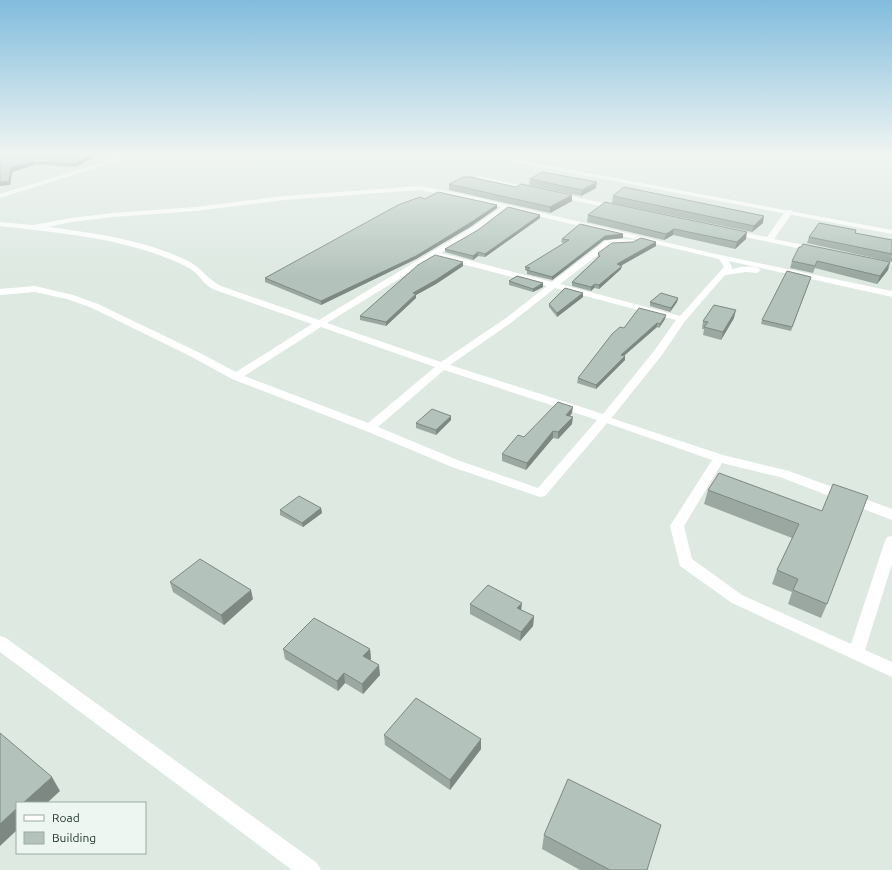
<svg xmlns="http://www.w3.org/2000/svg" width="892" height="870" viewBox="0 0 892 870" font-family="Ubuntu,sans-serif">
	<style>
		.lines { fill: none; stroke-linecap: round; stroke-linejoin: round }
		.service { fill: #fff; fill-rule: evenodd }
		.minor { fill: #fff; fill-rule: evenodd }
		.wall { fill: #9aa8a1 }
		.shaded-wall { fill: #7d8883 }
		.building { fill: #b3c3bb; stroke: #7d8883 }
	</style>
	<rect width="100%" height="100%" fill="#dee9e2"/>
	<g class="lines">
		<!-- service -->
		<g class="service">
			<path d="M479,176L533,188L536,190L533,192L477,179V177Z"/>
			<path d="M557,193L617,206L621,208L617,210L555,196L554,195Z"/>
			<path d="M786,210H792L793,212L774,239L819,248V252H816L731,234L727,232L731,230L767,237Z"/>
			<path d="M605,416L723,455L789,471L892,509V520L780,477L722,463L684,526L692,559L742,595L851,644L885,541L887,537L892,536V564L865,650L892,662V677L732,603L680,566L670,526L712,460L601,421L599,419L601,417Z"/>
		</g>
		<!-- minor -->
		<g class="minor">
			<path d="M99,153H109L122,156L133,153H143L0,198V194L116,158Z"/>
			<path d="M468,153H481L892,230V234Z"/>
			<path d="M420,186L463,194L711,253L892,291V297L729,261L732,267L731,269C740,267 754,264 761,270L757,273L746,272L725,275L685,321L662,355L609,421L545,496L540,497L452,467L366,431L232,379L190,356L92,308L67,299L35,292L0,295V289L35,286L73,295L98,304L198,352L236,372L312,324L215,290C205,285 204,282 197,274C192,269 185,266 179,263C123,238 60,233 0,226V222L33,225L71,218L113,213L196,207L284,196ZM420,190L501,207L471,228L319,320L221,286C209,280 202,269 190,262C147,240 95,233 48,227L71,222L113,217L196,211L284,200ZM508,209L719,259L724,267L680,316L560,284L611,245C619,243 632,247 639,242L638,240L617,239L605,241L552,282L441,253L477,232ZM435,257L547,286L506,318L441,362L327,323ZM555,288L676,320L654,351L603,414L450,365L512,322ZM321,327L435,367L368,423L244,376ZM444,370L597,420L538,488L460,461L378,427Z"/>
			<path d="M0,636L6,638L317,863L321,870H292L0,652Z"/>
		</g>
	</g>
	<!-- wall -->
	<g class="wall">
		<path d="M0,153L98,154L76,167L34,165L12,172L10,185Z"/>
		<path d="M530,179L596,188L581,196L529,185Z"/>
		<path d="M449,184L516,187L572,195V201L550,213L449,190Z"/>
		<path d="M613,196L763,223L752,232L612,203Z"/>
		<path d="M425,199L497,205V208L470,227L416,259L321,305L265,282V278Z"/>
		<path d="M588,215L746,239L735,249L673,235L664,240L587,222Z"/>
		<path d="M540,218L485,257L478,256L473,260L445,252V249Z"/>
		<path d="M856,230V233L892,240V262L807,243L809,237Z"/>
		<path d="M623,234V238L604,240L552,280L527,274V271L525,270V267L564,243L561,242L562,239Z"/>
		<path d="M656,246L621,265V269L599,289L594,288L591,291L572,286V282L598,257V253Z"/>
		<path d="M792,261L890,262L888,270L877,284L815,268L813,273L790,268Z"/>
		<path d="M463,262V266L436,284L416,295V298L386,326L360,320V316Z"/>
		<path d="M810,280L791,331L761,324L762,320Z"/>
		<path d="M509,281L543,287L533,292L509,285Z"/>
		<path d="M583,293V297L557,317L549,307V304Z"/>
		<path d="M678,298L677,302L670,312L650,306V302Z"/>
		<path d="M734,318L721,340L703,335L704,329H702L703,321Z"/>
		<path d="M665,319L659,328L657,327L624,356L625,360L596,389L577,383L578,378L624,328Z"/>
		<path d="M572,413L570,416L572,424L558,439L553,438L526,470L502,461V454L524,437Z"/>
		<path d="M451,420L436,435L416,428V423Z"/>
		<path d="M708,490L822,511L827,604L821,618L788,604L792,592L772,584L777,570L792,538L704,504Z"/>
		<path d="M321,508L322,513L303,527L280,515V510Z"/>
		<path d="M170,582L253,599L224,625L173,592Z"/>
		<path d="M470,604L521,610L534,616L533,626L520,641L470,614Z"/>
		<path d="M283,649H370L371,659L369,660L380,675L363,694L345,683L338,691L285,659Z"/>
		<path d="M384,735L481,749L450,790L385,745Z"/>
		<path d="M544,835L647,870H580L542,849Z"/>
	</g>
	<!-- shaded-wall -->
	<g class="shaded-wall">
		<path d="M93,153H98V154L76,167L75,164Z"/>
		<path d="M33,162L34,165L12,172L10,185L0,186V182L11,168Z"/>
		<path d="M597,182L596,188L581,196L582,190Z"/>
		<path d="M572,195V201L550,213V207Z"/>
		<path d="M497,205V208L470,227L416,259L321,305V301Z"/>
		<path d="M540,215V218L485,257V254Z"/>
		<path d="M764,216L763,223L752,232L754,226Z"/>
		<path d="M674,229L673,235L664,240L666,234Z"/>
		<path d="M747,232L746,239L735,249L737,242Z"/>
		<path d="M623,234V238L604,240L552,280V277L605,236Z"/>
		<path d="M656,242V246L617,268V264Z"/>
		<path d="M478,252V256L473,260V256Z"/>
		<path d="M463,262V266L436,284L416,295V298L386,326V322L413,293Z"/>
		<path d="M890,262L888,270L877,284L880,276Z"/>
		<path d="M622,266L621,269L599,289V285Z"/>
		<path d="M543,283V287L533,292V289Z"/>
		<path d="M595,284L594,288L591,291V287Z"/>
		<path d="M583,293V297L557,317V313Z"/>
		<path d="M678,298L677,302L670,312L671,308Z"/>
		<path d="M736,310L734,318L721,340L723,332Z"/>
		<path d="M666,315L665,319L659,328L660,324Z"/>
		<path d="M657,323V327L620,359L621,355Z"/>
		<path d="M625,356V360L596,389V385Z"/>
		<path d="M573,407L572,413L565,422L566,415Z"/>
		<path d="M451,416V420L436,435V430Z"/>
		<path d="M573,417L572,424L558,439V432Z"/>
		<path d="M553,431V438L526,470L527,463Z"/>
		<path d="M321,508L322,513L303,527L302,523Z"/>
		<path d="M251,590L253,599L224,625L221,615Z"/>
		<path d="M522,603L521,612L517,608Z"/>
		<path d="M534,616L533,626L520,641L521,632Z"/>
		<path d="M370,649L371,659L364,666L363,656Z"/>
		<path d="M379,665L380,675L363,694L362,684Z"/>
		<path d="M344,673L345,683L338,691L337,681Z"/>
		<path d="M481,739V749L450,790V780Z"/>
		<path d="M52,777L60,791L47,803H23Z"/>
		<path d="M17,808V830L0,846V824Z"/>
	</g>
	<!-- building -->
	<g class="building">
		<path d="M0,153H93L75,164L33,162L11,168L9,181L0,182Z"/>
		<path d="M542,172L597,182L582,190L530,179Z"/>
		<path d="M463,177H470L516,187L521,184L572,195L550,207L449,184Z"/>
		<path d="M624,187L764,216L754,226L613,196Z"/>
		<path d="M438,192L497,205L470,223L416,256L321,301L265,278L398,205L420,197L425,199Z"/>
		<path d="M605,202L747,232L737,242L674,229L666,234L588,215Z"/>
		<path d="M508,207L540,215L485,254L478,252L473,256L445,249L478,230Z"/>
		<path d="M819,223L856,230L855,233L892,240V254L809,237Z"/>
		<path d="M580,224L623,234L605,236L552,277L527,270L530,268L525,267L569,240L562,239Z"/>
		<path d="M641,238L656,242L617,264L622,266L599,285L595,284L591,287L572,282L600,256L598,253L612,243L633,242Z"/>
		<path d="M803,244L890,262L880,276L817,261L815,266L792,261L799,247H801Z"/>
		<path d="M435,255L463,262L436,280L413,293L416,294L386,322L360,316L418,265Z"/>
		<path d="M787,271L811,277L792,327L762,320Z"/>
		<path d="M517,276L543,283L533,289L509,281Z"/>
		<path d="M565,288L583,293L557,313L549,304Z"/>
		<path d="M661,293L678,298L671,308L650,302Z"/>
		<path d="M714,305L736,310L723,332L704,327L708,322L703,321Z"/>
		<path d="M639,308L666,315L660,324L657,323L621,355L625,356L596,385L578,378L612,334L620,327L624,328Z"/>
		<path d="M558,402L573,407L566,415L573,417L558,432L553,431L527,463L502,454L518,435L524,437Z"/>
		<path d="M432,409L451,416L436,430L416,423Z"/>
		<path d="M719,473L822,511L833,484L868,496L827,604L793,590L798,579L777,570L799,524L708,490Z"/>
		<path d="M299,496L321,508L302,523L280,510Z"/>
		<path d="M200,559L251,590L221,615L170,582Z"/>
		<path d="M488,585L522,603L517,608L534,616L521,632L470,604Z"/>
		<path d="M314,618L370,649L363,656L379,665L362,684L344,673L337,681L283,649Z"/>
		<path d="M416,698L481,739L450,780L384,735Z"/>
		<path d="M0,733L52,777L23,803H17V808L0,824Z"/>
		<path d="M568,779L661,825L647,870H610L544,835Z"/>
	</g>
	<!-- sky -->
	<linearGradient id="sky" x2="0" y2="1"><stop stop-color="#81bcdd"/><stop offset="0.56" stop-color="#f0f5f2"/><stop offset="1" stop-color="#f0f5f2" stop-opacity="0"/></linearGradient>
	<rect width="892" height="275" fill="url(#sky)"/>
	<!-- legend -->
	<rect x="16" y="802" width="130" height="52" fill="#eef6f1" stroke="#9caaa3"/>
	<rect x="24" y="815" width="20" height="6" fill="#ffffff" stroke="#9caaa3"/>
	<text x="52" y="822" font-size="12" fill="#20372e">Road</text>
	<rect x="24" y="832" width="20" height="12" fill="#b3c3bb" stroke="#9caaa3"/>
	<text x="52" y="842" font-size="12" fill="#20372e">Building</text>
</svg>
